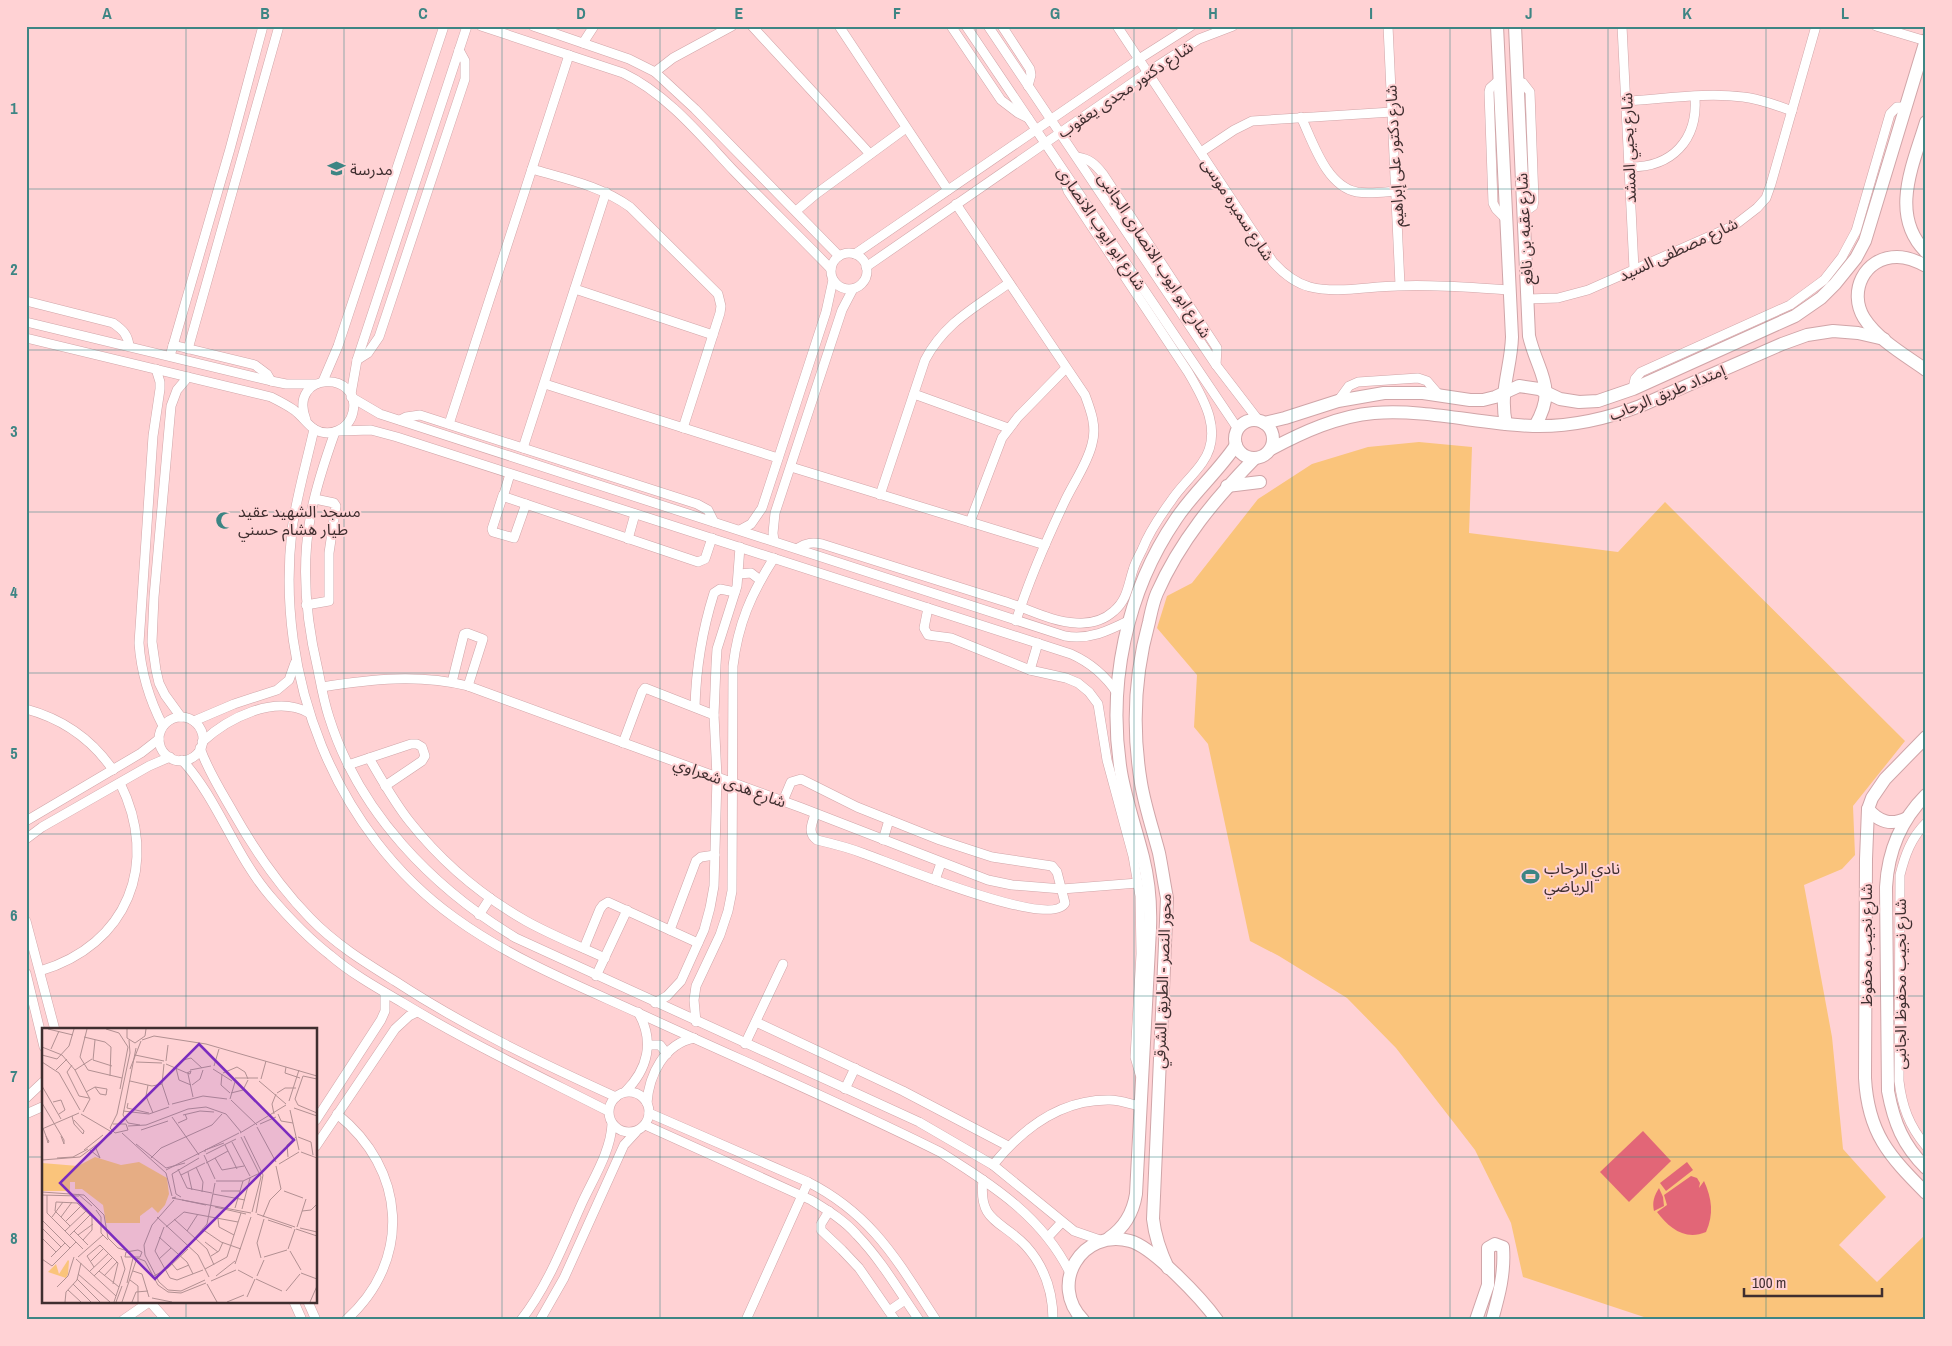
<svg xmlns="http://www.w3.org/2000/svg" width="1952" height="1346" viewBox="0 0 1952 1346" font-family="'Archivo Narrow','Noto Sans Arabic',sans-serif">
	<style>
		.green { fill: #fac47b }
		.water { fill: #e26677 }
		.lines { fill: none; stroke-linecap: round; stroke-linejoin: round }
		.street-casing { stroke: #d0a5a8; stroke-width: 10 }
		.secondary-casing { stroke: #d0a5a8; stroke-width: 14 }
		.street { stroke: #fff; stroke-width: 9 }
		.secondary { stroke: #fff; stroke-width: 12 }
		.grid { fill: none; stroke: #3d8584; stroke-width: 1; stroke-opacity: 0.55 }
		.labels { text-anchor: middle; stroke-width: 4; stroke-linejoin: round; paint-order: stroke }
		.street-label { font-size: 16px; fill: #3f2e2f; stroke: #ffd2d4 }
		.poi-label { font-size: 16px; fill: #3f2e2f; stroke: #ffd2d4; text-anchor: start }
		.inset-road { fill: none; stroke: #b29092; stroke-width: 1 }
		.view { fill: #7b2cbf; fill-opacity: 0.15; stroke: #7b2cbf; stroke-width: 2.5 }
		.inset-edge { fill: none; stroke: #3f2e2f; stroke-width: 2.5 }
		.neatline { fill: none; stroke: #3d8584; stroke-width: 2 }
		.grid-label { font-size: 16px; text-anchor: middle; font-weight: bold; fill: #3d8584 }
	</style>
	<rect width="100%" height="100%" fill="#ffd2d4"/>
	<!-- green -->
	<path class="green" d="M1419,442L1472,447L1469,533L1618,552L1665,502L1905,741L1853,806L1855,855L1842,869L1804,885L1832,1037L1843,1149L1886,1197L1839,1245L1877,1282L1926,1234V1320H1653L1523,1277L1511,1223L1475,1150L1396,1048L1347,998L1279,956L1250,941L1208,744L1194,727L1197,675L1157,628L1167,596L1192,583L1258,499L1312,464L1368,447Z"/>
	<!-- water -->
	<g class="water">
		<path d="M1643,1131L1671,1161L1629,1202L1600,1172Z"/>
		<path d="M1687,1162L1693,1170L1666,1191L1660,1183Z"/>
		<path d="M1691,1176L1697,1178L1700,1183L1699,1188L1704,1181C1712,1199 1714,1214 1706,1232C1685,1241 1669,1228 1657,1212L1667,1205L1664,1195Z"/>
		<path d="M1659,1188L1663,1197L1664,1206L1654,1211C1652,1202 1654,1196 1659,1188Z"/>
	</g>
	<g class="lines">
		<defs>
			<g id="street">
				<path d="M481,26L623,73C667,94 701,136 734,171C766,204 799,236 831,269"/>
				<path d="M533,26L629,59L655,72L695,109L839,256"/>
				<path d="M752,26L870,154"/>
				<path d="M839,26L948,190"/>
				<path d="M951,26L1001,100L1018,113L1028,118"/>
				<path d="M966,26L1238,429"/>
				<path d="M988,26L1216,365L1259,421"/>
				<path d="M1002,26L1030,69L1031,75L1028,86"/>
				<path d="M1117,26L1273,262C1283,273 1295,283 1310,287C1338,294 1370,286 1398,286C1435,284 1473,288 1510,290"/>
				<path d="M1388,26L1400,285"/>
				<path d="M1622,26L1634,269"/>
				<path d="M1876,26L1926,41"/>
				<path d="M583,43L594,26"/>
				<path d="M655,72L673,58L732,26"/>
				<path d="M1500,79L1490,88L1489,92L1493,203L1496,209L1505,218"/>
				<path d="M1518,82L1523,83L1530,92L1534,200L1533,206L1523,213"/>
				<path d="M1626,101C1665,99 1705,92 1743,97C1760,99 1776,105 1792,111"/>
				<path d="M1301,117C1313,142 1326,186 1357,192C1369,194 1383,192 1396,191"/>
				<path d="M1201,152L1234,130L1252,121L1392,112"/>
				<path d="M1077,157C1090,159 1095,164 1103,174L1217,348L1216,365"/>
				<path d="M1628,167C1672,168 1698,140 1695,97"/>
				<path d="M532,169C566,179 601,186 630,207L718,294L721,306L720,313L683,428"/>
				<path d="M956,204L1085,395C1091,411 1097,427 1092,444C1087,465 1073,483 1064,503C1046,541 1029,580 1016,621"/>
				<path d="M796,211L816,194L906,128"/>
				<circle cx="849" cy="271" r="18"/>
				<path d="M855,254L1139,59L1191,26"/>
				<path d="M866,267L1148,72L1199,39L1233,26"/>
				<path d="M575,289L713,335"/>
				<path d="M1527,299L1558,298L1588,290L1735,225L1757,208L1766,198L1771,184L1816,26"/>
				<path d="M26,301L113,323C123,330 128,335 129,346"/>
				<path d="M26,322L271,381L286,384H315"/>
				<path d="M26,338L271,397C279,401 287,405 294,410C302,416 307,424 314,429C329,438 349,430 353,412C362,370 287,371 306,420"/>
				<path d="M173,345L255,365L267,374L271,381"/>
				<path d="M188,349L279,26"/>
				<path d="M170,356L230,149L263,26"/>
				<path d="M357,360L368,353L379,337L465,79V61L459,50"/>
				<path d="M156,369L160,382V389L153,436L139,643C141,672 149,699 163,726"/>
				<path d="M323,381L338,346L444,26"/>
				<path d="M545,384L778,458"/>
				<path d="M1633,389L1635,379L1641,372L1790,305L1824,280L1842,257L1856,231L1890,114L1897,107H1906"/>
				<path d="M351,394L357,360L467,26"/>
				<path d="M914,394L1008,428"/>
				<path d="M351,397L380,414L1065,636C1090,640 1108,631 1130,620"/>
				<path d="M1338,401L1349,386L1358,382L1418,378L1427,381L1439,395"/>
				<path d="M400,420L406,417L420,415L697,504L708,510L714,522"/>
				<path d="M449,424L569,55"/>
				<path d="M314,429C307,461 296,498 292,530C275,676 334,831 455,918C517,963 590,990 658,1022C752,1065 848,1106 940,1152C992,1185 1042,1216 1070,1273"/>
				<path d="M339,431L371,430L397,437L1071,654C1091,663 1105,675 1117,693"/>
				<path d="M335,432C325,460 315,489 310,519C301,570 306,620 318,670C321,685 324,702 329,717C359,813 433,888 516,938L919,1122L993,1165L1074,1231L1100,1240"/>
				<path d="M523,448L606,192"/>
				<path d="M791,467L1045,545"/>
				<path d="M510,474L504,494L505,497L698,562L705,559L712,538"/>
				<path d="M503,495L492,529L493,532L514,538L526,504"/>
				<path d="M880,495L925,360C945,322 976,307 1009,283"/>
				<path d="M970,522L1002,438L1018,417L1066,368"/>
				<path d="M740,530L751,524L762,508L826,312L833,280"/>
				<path d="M628,539L635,514"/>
				<path d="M774,541L773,533L775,513L842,310L853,289"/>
				<path d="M798,548C806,543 812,542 822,544C883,563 943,582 1003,601C1027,608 1051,622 1076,623C1090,624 1104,620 1114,611C1127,600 1128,586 1133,570C1135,563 1139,556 1142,550C1149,532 1160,516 1171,501C1180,487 1193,476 1202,463C1224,433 1204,399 1188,372L1068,191L1064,180L1065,173"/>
				<path d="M739,574L751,573L760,580"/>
				<path d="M306,605L329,601V553L336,506L334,503L315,499"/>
				<path d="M928,608L924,628L928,635L951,638L1030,670L1066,678L1078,683L1089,692L1098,704L1107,760L1133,856L1140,896L1141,954L1135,1057L1140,1074"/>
				<path d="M1030,670L1038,643"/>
				<path d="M452,682L464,634L467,633L483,639L468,686"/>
				<path d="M322,687C372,679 419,674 468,686L802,808L988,880L1012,885L1062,889L1138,883"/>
				<path d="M695,707C696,668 702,631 714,593L720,589L735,592"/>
				<path d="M26,709C63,719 91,738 113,770"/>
				<path d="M181,717L165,695L159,683L156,670L152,642L154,597L171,406L177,390L188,377"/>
				<circle cx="181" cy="739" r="22"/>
				<path d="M194,721L234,704L277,690L289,680L295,663"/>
				<path d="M202,742C228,718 275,694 309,713"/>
				<path d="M623,743L642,692L645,688L714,715"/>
				<path d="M200,748C208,771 221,791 233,812C255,851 279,886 310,918C335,944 366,963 395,981C465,1027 539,1062 616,1097"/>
				<path d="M369,758C382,780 394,802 410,822C441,861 482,896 526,921C551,935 579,946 605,958"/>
				<path d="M182,760C218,799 235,856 271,897C289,918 308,938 330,955C352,974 379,989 403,1003C469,1043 539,1076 608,1111"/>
				<path d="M348,765L411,744H417L422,747L425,756L422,761L385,786"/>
				<path d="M783,801L791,782L801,779L857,807L940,840L992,857L1052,866L1057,872L1065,903C1051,930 891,863 865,854C850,848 834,844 817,840C807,833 812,824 815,814"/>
				<path d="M26,821L141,753L159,739"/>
				<path d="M1926,823C1911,838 1905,855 1900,875L1899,1081C1902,1106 1909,1126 1926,1146"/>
				<path d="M26,839L42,827L149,766L170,757"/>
				<path d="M883,840L889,820"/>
				<path d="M935,880L941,863"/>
				<path d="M479,915L490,898"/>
				<path d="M26,921L55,1030"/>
				<path d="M670,930L696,861L701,857L715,855"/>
				<path d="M584,948L600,909L603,905L608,902L698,943"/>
				<path d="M40,971C128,945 160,863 120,783"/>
				<path d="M26,973L44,1047"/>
				<path d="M596,976L627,910"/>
				<path d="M655,1003L667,996L681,981L704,930L710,908L714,886L717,777L714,715L716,665L717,649L737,586L740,547"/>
				<path d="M696,1022L694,1000L696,986L720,935L728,911L732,891L733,666C738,624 751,594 774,558"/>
				<path d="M756,1022L903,1091L1008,1146"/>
				<path d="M745,1044L783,964"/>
				<path d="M648,1045H660L667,1054"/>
				<path d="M845,1089L855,1068"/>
				<circle cx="629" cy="1112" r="20"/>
				<path d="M625,1092C648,1069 655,1041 638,1012"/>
				<path d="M26,1098L43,1082"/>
				<path d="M647,1103C649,1075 664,1044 694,1038"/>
				<path d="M649,1113L808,1182C873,1215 898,1262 936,1320"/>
				<path d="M26,1114L44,1106"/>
				<path d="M337,1114C406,1169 413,1260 346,1320"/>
				<path d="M316,1120L381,1020L385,1011V993"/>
				<path d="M645,1125L811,1200C827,1210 844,1220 857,1235C881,1260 899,1291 919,1320"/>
				<path d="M316,1146L395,1029L409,1016L417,1012"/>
				<path d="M993,1165C1022,1129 1061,1099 1110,1100C1120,1100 1130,1104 1140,1106"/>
				<path d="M983,1180C978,1223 1002,1220 1026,1246C1044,1266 1053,1292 1053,1320"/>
				<path d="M829,1211L821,1224V1230L842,1250L859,1268L895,1320"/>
				<path d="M1048,1237L1062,1222"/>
				<path d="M150,1302L166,1320"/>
				<path d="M294,1302L302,1320"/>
				<path d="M308,1302L316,1320"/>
				<path d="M889,1311L905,1300"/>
				<path d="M123,1320L149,1302"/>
				<path d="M521,1320C548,1286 564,1243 582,1203C593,1179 611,1151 612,1124"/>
				<path d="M540,1320L564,1278L624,1145L636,1132"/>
				<path d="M746,1320L808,1182"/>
			</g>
			<g id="secondary">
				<path d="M1497,26L1512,337C1511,369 1499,391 1506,424"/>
				<path d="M1515,26L1529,336C1538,374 1558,387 1535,426"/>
				<path d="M1926,122C1913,165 1889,215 1926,252"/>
				<path d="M1926,266C1917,261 1907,257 1897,257C1864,257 1848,292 1864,318C1878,340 1905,355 1926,370"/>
				<circle cx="1254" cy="439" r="19"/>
				<path d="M1264,423L1285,418L1338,401L1384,393H1423L1470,400H1483L1495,397L1519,386L1539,389L1560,399L1579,402L1598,401L1633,389L1795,316L1821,298L1835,284L1856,258L1865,241L1926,40"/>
				<path d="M1271,449C1303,432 1338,416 1374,413C1428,409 1479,424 1533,426C1569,427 1606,419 1640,406L1782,344L1807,335L1833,331L1858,333L1884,339"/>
				<path d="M1227,486L1260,482"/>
				<path d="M1926,737L1885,779L1872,798L1868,809L1866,859L1865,1078C1868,1133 1889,1156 1926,1193"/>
				<path d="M1926,795C1900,821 1888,851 1886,887L1888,1091C1894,1123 1903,1145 1926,1168"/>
				<path d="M1868,809C1879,822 1891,826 1907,818"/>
				<path d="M1109,1238C1125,1227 1133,1213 1136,1194L1150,929C1151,905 1149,881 1143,857C1136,829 1126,801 1121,772C1107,685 1126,592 1176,519C1194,492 1218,472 1236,445"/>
				<path d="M1168,1268C1160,1251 1155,1237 1153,1219L1167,898C1164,883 1162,868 1159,853C1153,830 1145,807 1141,783C1132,729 1134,676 1149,622C1151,613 1153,602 1157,593C1180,541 1215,499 1254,459"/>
				<path d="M1083,1320C1048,1284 1082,1228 1130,1241C1153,1247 1202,1299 1217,1320"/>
				<path d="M1476,1320L1488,1285V1248L1495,1244L1503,1247C1505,1273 1499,1295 1492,1320"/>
			</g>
		</defs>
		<!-- street casing -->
		<use href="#street" class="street-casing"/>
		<!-- secondary casing -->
		<use href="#secondary" class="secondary-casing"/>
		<!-- street -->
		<use href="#street" class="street"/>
		<!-- secondary -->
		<use href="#secondary" class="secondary"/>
	</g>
	<!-- grid -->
	<path class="grid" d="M186,26V1030M344,26V1320M502,26V1320M660,26V1320M818,26V1320M976,26V1320M1134,26V1320M1292,26V1320M1450,26V1320M1608,26V1320M1766,26V1320M26,189H1926M26,350H1926M26,512H1926M26,673H1926M26,834H1926M26,996H1926M26,1157H44M316,1157H1926M186,1302V1320"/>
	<!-- icons -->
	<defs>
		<symbol id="school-bare" viewBox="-9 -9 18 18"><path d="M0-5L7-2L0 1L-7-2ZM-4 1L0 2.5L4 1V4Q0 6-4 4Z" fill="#3d8584" stroke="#ffd2d4" stroke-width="2.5" paint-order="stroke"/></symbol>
		<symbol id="mosque-bare" viewBox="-9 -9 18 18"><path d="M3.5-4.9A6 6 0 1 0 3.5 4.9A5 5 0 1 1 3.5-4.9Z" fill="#3d8584" stroke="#ffd2d4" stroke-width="2.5" paint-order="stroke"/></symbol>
		<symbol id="stadium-bare" viewBox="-9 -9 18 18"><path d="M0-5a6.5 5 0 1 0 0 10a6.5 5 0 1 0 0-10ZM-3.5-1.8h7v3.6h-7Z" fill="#3d8584" stroke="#ffd2d4" stroke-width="2.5" paint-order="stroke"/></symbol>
	</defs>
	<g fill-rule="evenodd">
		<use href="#school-bare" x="324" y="156" width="25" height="25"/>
		<use href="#mosque-bare" x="212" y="508" width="25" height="25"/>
		<use href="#stadium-bare" x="1518" y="864" width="25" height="25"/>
	</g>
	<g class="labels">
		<!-- street labels -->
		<g class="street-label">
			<text transform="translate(1125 89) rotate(-34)" y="6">شارع دكتور مجدى يعقوب</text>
			<text transform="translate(1628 148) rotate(-92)" y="6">شارع يحيي المشد</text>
			<text transform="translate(1394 156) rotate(-93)" y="6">شارع دكتور على إبراهيم</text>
			<text transform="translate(1238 209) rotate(57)" y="6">شارع سميره موسى</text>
			<text transform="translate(1102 228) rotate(56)" y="6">شارع ابو ايوب الانصارى</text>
			<text transform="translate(1524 229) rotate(-93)" y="6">شارع عقبه بن نافع</text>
			<text transform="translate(1678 249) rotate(-25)" y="6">شارع مصطفى السيد</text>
			<text transform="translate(1155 255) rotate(57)" y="6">شارع ابو ايوب الانصارى الجانبى</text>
			<text transform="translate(1667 392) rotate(-22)" y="6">إمتداد طريق الرحاب</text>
			<text transform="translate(730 782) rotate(20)" y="6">شارع هدى شعراوي</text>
			<text transform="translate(1866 945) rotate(-90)" y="6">شارع نجيب محفوظ</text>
			<text transform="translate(1162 981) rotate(-88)" y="6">محور النصر - الطريق الشرقي</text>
			<text transform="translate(1900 984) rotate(-90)" y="6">شارع نجيب محفوظ الجانبى</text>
		</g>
		<!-- poi labels -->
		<g class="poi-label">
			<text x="350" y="175">مدرسة</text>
			<text x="238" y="517">مسجد الشهيد عقيد<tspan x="238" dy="18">طيار هشام حسني</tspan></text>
			<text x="1544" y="874">نادي الرحاب<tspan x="1544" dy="18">الرياضي</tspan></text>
		</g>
	</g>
	<!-- overview -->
	<g transform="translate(42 1028)">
		<rect width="275" height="275" fill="#ffd2d4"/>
		<path d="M53,129L79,137L97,134L125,150L127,166L123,177L116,185L110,179L98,188V195H64L61,177L40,161H33V154H28V163H0V135L36,138ZM26,232L27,233L26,246L24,250L6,244L14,236L17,246Z" fill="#fac47b"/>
		<path class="inset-road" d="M6,1L31,7M45,1L38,29L46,42L80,50M64,1L77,5L86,19L78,61M85,1V10L93,15L103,8L104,1M42,9L63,14L69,19L68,48M53,12L51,32L70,38M100,12L112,8L164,16L275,48M0,19L20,27L33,42L48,71L41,84M94,20L81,87L86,95L98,97M9,21L17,3M0,27L15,31L27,18L32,1M93,27L122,33M124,33L126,17M0,34L17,45L38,82M94,34L120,35M122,36L120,56L127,77M124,36L145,45L149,43L148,46L145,45M30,37L25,44L37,68L47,70M172,38L177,21M134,39L141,32L149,30L160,40M244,39L243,45L258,50M134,40L137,52L149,57M88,41L99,13M171,41L190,53M14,42L25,31M33,42L50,31M148,42L169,38M181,45L195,39L203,44L206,51M146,46L151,69M180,46L179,57L188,65M193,50H216M219,51L224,33M275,51L261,48L253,71L256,77L275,85M88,53L110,58L120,56M217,53L244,76M106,57L104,68L111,85M150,57L158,51L161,42M0,58L19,91M44,64L53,59L58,66L64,67L65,61L53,59M189,65L201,62L206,52M235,65L243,60H254M188,71L193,54M189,72L215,97M247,73L257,42M11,74L19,72L23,82L17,86M0,75L22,112V116L19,108M86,75L85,80L107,85M130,76L161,68L185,71M252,80L275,88M248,82L257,122M81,83L107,86L127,79M39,86L68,103M232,86L230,76L234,66M236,86L239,93L251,95M141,87L158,83L172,84M30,88L32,96L41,106L42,103L32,92M130,89L157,127M136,95L145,91L143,86M71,96H84L86,102L73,105L68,100L75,86L88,25L87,12M218,96L234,89M86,98L104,97L146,81L164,79L184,86L199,104M215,99L234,134M1,100L4,108L6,112L7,113L6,115L4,108M0,101L37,85M99,102L126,93M80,105L124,145L130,168M198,105L244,77M202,108L221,147L214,185M199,109L219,149L210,184M256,109L269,114L271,127M190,114L208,148M94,116L124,140L143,135M183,117L195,141M42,122L61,107M48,122L58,130L53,118M163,124V122L182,115M259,124L275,130M164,126L194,111M162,127L173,151M246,129L245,117L254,109M15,130L31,129L46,121M109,130L119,120L170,97L180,86M173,130L180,142L202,138M0,132L38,129L70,105M164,135L186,123M237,136L257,124M234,138L239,161M154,139L161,154L160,164M136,141L145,160L170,165M124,142L197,105M146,144L150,162M139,147L163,135M174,153H201L218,145M179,163H198M242,163L261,170M0,164L42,167L62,187L66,210L76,220L86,223M36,166L50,178M171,166L203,172M0,167L37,168M5,167V185L41,221M134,169L130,170L209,185M139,169L134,166L130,146L157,130M132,172L110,197L102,217L103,227L117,254L126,262L139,263L163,252M140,172L164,177M173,179L204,186M193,180L201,153M200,181L208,150M54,182L59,189V205L66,212M260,183L269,182L275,176M215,186L253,199M10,189L21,174M19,189L30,174M115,189L156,227L167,249M221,189L228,172L239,161M132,191L165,221L172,237M176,191L177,199L192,207M0,192L28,220M226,192L250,200M23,194L39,178M28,198L13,183L14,174L35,175L50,189V202L41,212M122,199L113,223L128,250L135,252L161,242M124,199L142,184L196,194M255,199L264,171M0,200L19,219M258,200L275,204M160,201L179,214L199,221M254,201L275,208M23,203L44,183M32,203L46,217M145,203L156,186M36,207L51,196M27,208L48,187M117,209L145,234L151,246M0,210L14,224M163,214L176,224M146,218L165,196L173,155M246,221L253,201M96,222L100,224L98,229H83L84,224ZM248,223L259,242M169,228L177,223L181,214M9,229L23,215M36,229L61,207M222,229L245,222M95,230L103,233L116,257L126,264L139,265L164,255M219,230L215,215L222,191M0,231L10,238L34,214M34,231L74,268M117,231L129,220M48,234L62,220M130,236L135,242L147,237M193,236L209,189M52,239L45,228L58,217L76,235L71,256M163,241L185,229L199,185M196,242L211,250M48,243L67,225M57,243L77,259M91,243L100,246L107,269M259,245L275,251M36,246L68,274M52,248L71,229M62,248L75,234M112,248L126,240L146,221M174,248L193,233M215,248L222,232M35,251L58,274M214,251L240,263M88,252L96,258V274M169,253L194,242M85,255L91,230M31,256L49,274M165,256L175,274M15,259L26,248L32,229M26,262L39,274M244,263L258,246M205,269L213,251M110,270L130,274M23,274L24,264L35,252L39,235M72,274L83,241L79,228M74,274L80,258M80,274L95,230M90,274L94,264L106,263M185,274L202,267M268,274L275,258"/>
		<path class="view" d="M157,16L252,112L113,251L18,155Z"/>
		<rect width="275" height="275" class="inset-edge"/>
	</g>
	<!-- border -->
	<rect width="1952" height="1346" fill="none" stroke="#ffd2d4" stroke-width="55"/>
	<!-- scale -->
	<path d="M1744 1288v8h138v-8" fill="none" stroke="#3f2e2f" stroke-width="2.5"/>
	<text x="1752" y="1288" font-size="15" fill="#3f2e2f" stroke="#ffd2d4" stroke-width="4" paint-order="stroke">100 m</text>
	<rect x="28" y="28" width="1896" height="1290" class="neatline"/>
	<g class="grid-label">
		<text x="107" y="19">A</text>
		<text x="265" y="19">B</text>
		<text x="423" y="19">C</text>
		<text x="581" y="19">D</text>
		<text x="739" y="19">E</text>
		<text x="897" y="19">F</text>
		<text x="1055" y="19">G</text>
		<text x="1213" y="19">H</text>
		<text x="1371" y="19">I</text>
		<text x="1529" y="19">J</text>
		<text x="1687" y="19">K</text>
		<text x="1845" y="19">L</text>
		<text x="14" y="114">1</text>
		<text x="14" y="275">2</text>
		<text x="14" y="437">3</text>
		<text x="14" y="598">4</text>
		<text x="14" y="759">5</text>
		<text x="14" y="921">6</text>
		<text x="14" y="1082">7</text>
		<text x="14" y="1244">8</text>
	</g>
</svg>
